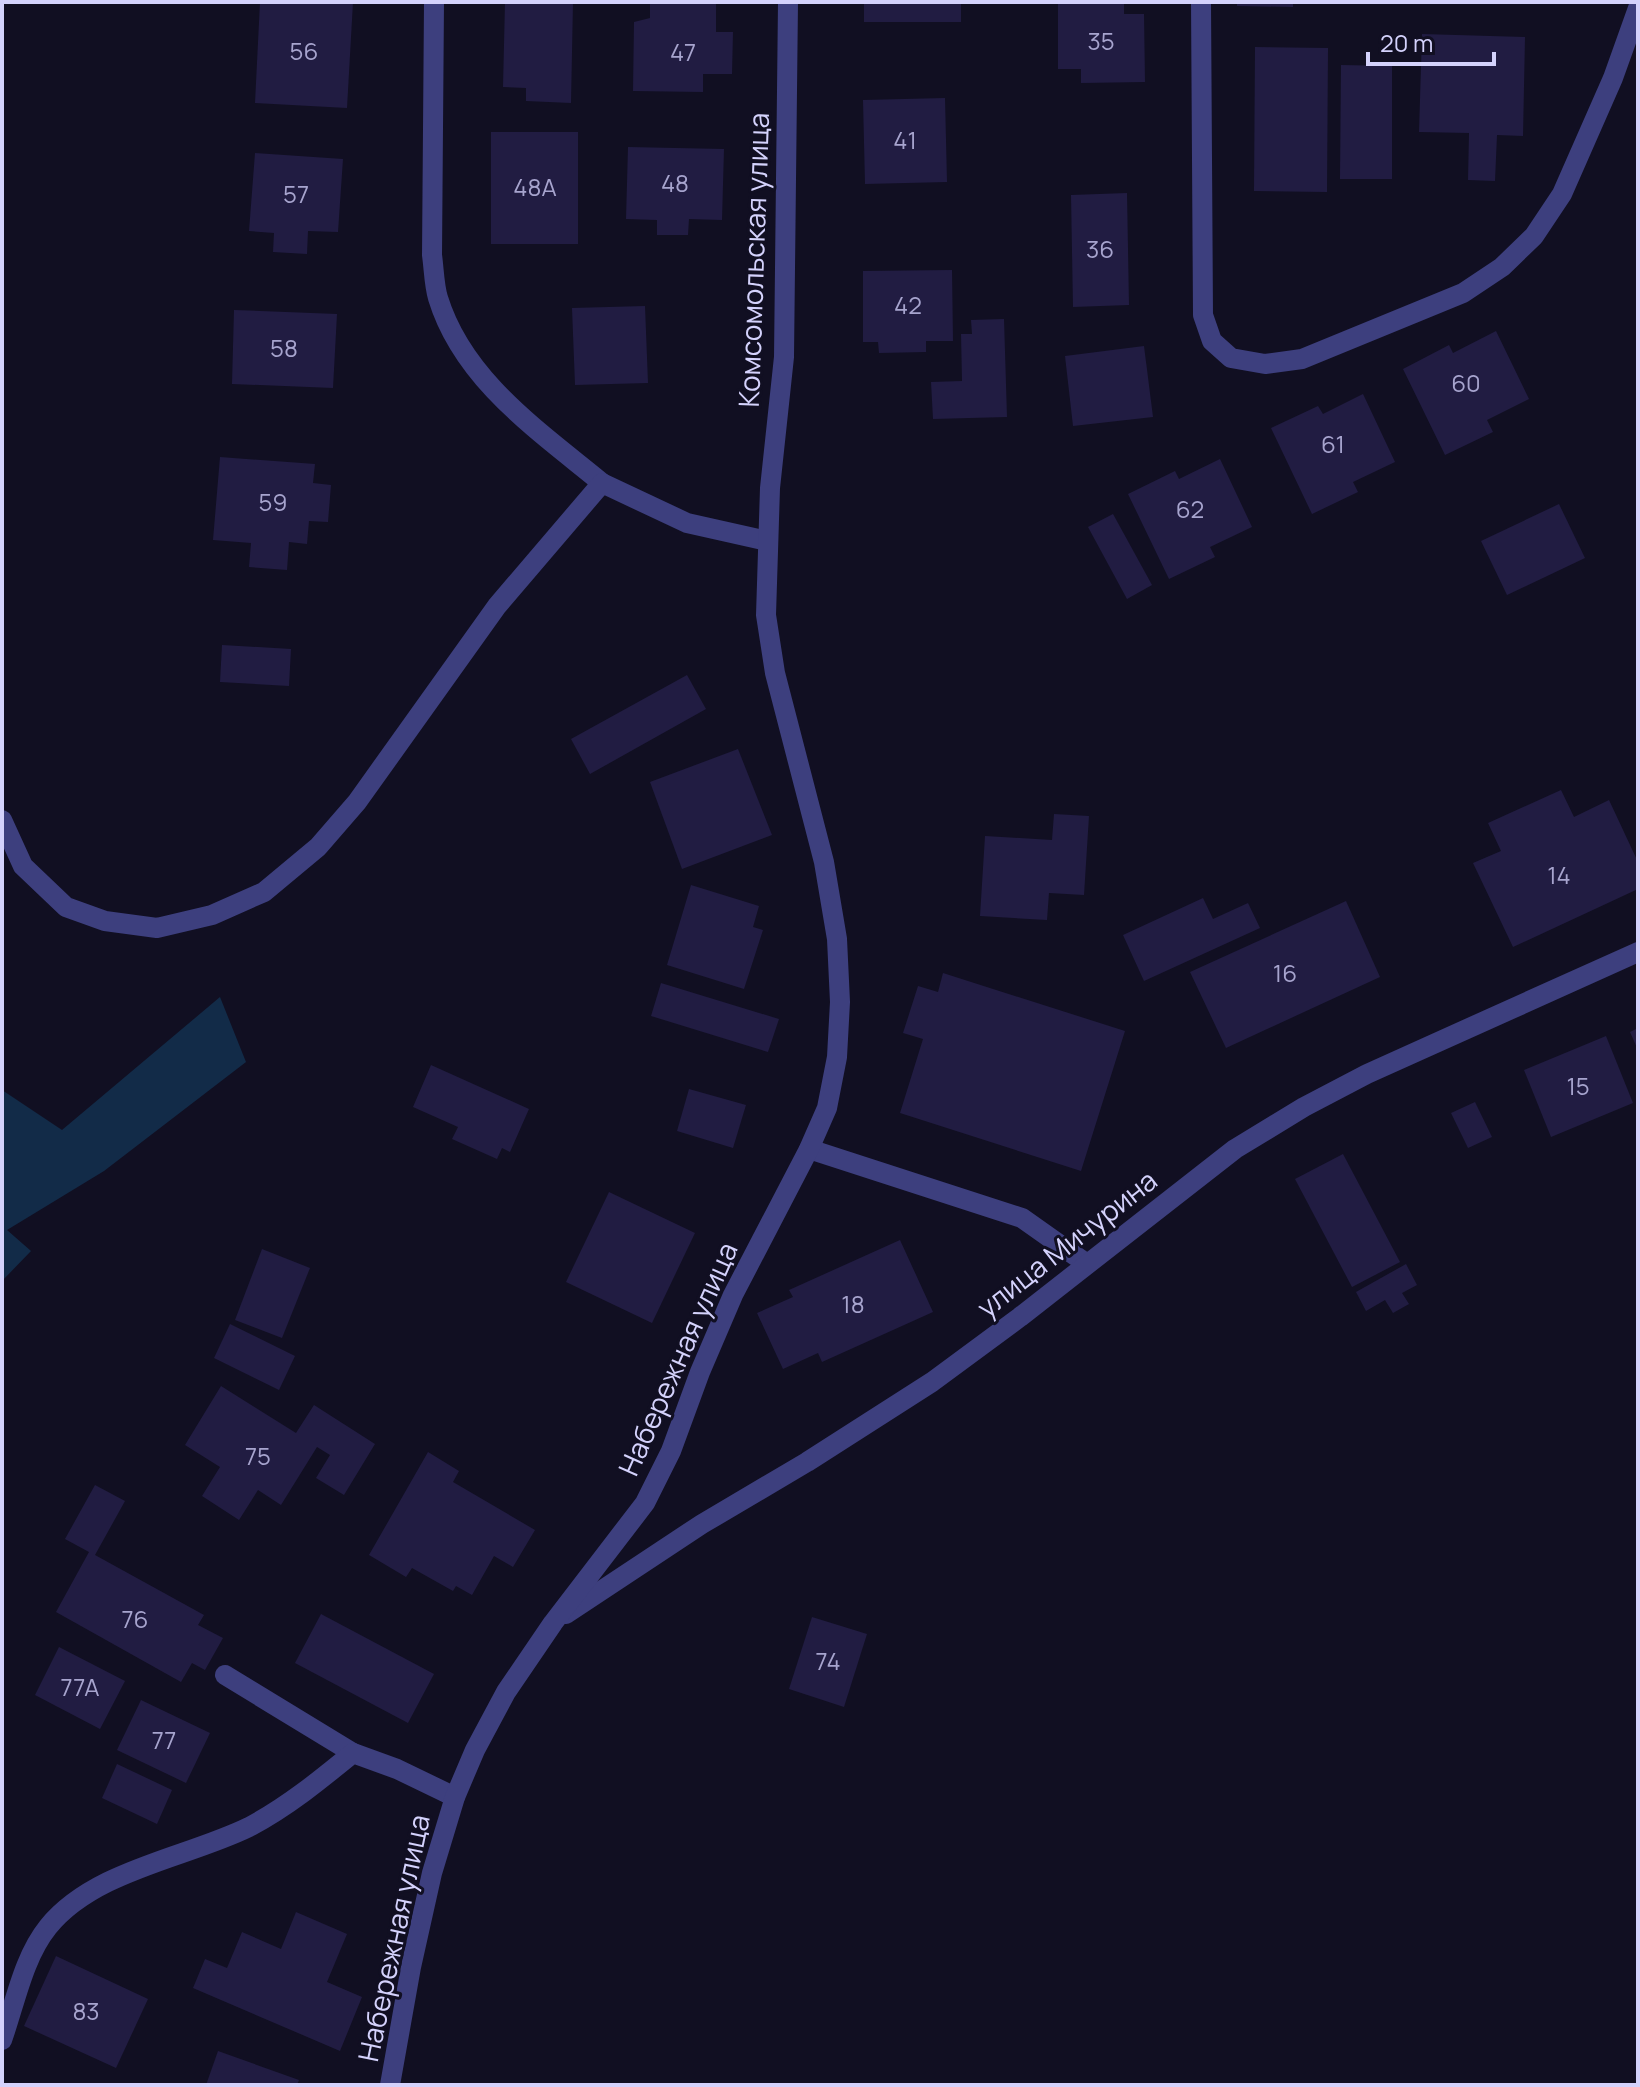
<svg xmlns="http://www.w3.org/2000/svg" width="1640" height="2087" viewBox="0 0 1640 2087" font-family="Manrope,sans-serif">
	<style>
		.water { fill: #122b48 }
		.building { fill: #211c42 }
		.lines { fill: none; stroke-linecap: round; stroke-linejoin: round }
		.minor { stroke: #3d3f7e; stroke-width: 20 }
		.labels { text-anchor: middle; stroke-width: 6; stroke-linejoin: round; paint-order: stroke }
		.number-label { font-size: 24px; fill: #a7a4ce }
		.street-label { font-size: 28px; fill: #d4d2fc; stroke: #110f22 }
	</style>
	<rect width="100%" height="100%" fill="#110f22"/>
	<!-- water -->
	<path class="water" d="M220,997L246,1062L104,1171L7,1230L31,1251L2,1281V1090L62,1130Z"/>
	<!-- building -->
	<g class="building">
		<path d="M260,2H353L347,108L255,103Z"/>
		<path d="M505,2H573L571,103L526,101V88L503,87Z"/>
		<path d="M650,2H716V32H733L732,74H703V92L633,91L634,22L650,18Z"/>
		<rect x="864" y="2" width="97" height="20"/>
		<path d="M1058,2H1124V14H1144L1145,82L1081,83V69H1058Z"/>
		<path d="M1237,2H1293V7L1237,6Z"/>
		<path d="M1422,34L1525,37L1523,136L1497,135L1495,181L1468,180L1469,133L1419,132Z"/>
		<path d="M1255,47L1328,48L1327,192L1254,191Z"/>
		<path d="M1341,65L1392,66V179H1340Z"/>
		<path d="M945,98L947,182L865,184L863,100Z"/>
		<rect x="491" y="132" width="87" height="112"/>
		<path d="M628,147L724,149L722,220L689,219L688,235H657V220L626,219Z"/>
		<path d="M255,153L343,159L338,232L308,231L307,254L273,252L274,233L249,231Z"/>
		<path d="M1127,193L1129,305L1073,307L1071,195Z"/>
		<path d="M952,270L953,341H926V352L879,353L878,342H863V271Z"/>
		<path d="M645,306L648,383L575,385L572,308Z"/>
		<path d="M234,310L337,314L333,388L232,384Z"/>
		<path d="M1004,319L1007,417L933,419L931,382L962,381L961,334H972L971,320Z"/>
		<path d="M1496,331L1529,399L1487,420L1493,432L1445,455L1403,369L1449,345L1453,353Z"/>
		<path d="M1144,346L1153,417L1073,426L1065,356Z"/>
		<path d="M1363,394L1395,462L1353,482L1358,492L1312,514L1271,428L1318,406L1323,414Z"/>
		<path d="M220,457L315,464L313,483L331,485L328,522L309,521L307,544L289,542L287,570L249,567L251,543L213,540Z"/>
		<path d="M1220,459L1252,527L1210,547L1215,557L1169,579L1128,494L1175,471L1179,479Z"/>
		<path d="M1559,504L1585,558L1507,595L1481,541Z"/>
		<path d="M1113,514L1152,585L1127,599L1088,527Z"/>
		<path d="M222,645L291,649L289,686L220,682Z"/>
		<path d="M687,675L706,709L590,774L571,739Z"/>
		<path d="M738,749L772,835L682,869L650,782Z"/>
		<path d="M1561,790L1574,817L1609,800L1638,862V889L1513,947L1473,863L1501,851L1488,823Z"/>
		<path d="M1054,814L1089,816L1084,895L1049,893L1047,920L980,916L985,836L1052,840Z"/>
		<path d="M691,885L759,906L753,927L763,930L744,989L667,965Z"/>
		<path d="M1203,898L1213,919L1248,903L1260,928L1144,981L1123,935Z"/>
		<path d="M1346,901L1380,977L1226,1048L1190,972Z"/>
		<path d="M943,973L1125,1031L1081,1171L900,1113L923,1039L903,1033L918,986L938,992Z"/>
		<path d="M661,983L779,1019L768,1052L651,1016Z"/>
		<path d="M1638,1028V1050L1630,1032Z"/>
		<path d="M1606,1036L1633,1103L1551,1137L1524,1070Z"/>
		<path d="M431,1065L529,1109L510,1152L502,1148L497,1159L452,1139L458,1127L413,1107Z"/>
		<path d="M689,1089L746,1105L733,1148L677,1131Z"/>
		<path d="M1475,1102L1492,1137L1468,1148L1451,1113Z"/>
		<path d="M1343,1154L1400,1262L1352,1287L1295,1179Z"/>
		<path d="M609,1192L695,1233L652,1323L566,1282Z"/>
		<path d="M900,1240L933,1312L822,1362L818,1353L783,1369L757,1313L793,1297L789,1290Z"/>
		<path d="M262,1249L310,1268L282,1338L235,1320Z"/>
		<path d="M1406,1264L1417,1285L1402,1293L1409,1304L1393,1313L1385,1300L1366,1311L1356,1292Z"/>
		<path d="M230,1324L295,1356L279,1390L214,1358Z"/>
		<path d="M221,1386L296,1433L314,1405L375,1444L344,1495L316,1478L330,1455L317,1447L281,1505L258,1490L239,1520L202,1496L220,1467L185,1445Z"/>
		<path d="M428,1452L459,1471L453,1482L535,1530L513,1567L494,1556L472,1595L456,1586L453,1591L412,1568L406,1577L369,1555Z"/>
		<path d="M95,1485L125,1501L95,1555L204,1615L198,1625L223,1638L205,1670L192,1663L181,1682L56,1612L89,1552L65,1539Z"/>
		<path d="M321,1614L434,1674L408,1723L295,1663Z"/>
		<path d="M812,1617L867,1634L844,1707L789,1689Z"/>
		<path d="M59,1647L125,1681L100,1729L35,1695Z"/>
		<path d="M141,1700L210,1733L186,1783L117,1750Z"/>
		<path d="M117,1764L172,1790L157,1824L102,1798Z"/>
		<path d="M296,1912L347,1934L327,1982L362,1997L340,2051L193,1988L205,1959L227,1968L242,1932L281,1949Z"/>
		<path d="M56,1956L148,1999L116,2068L24,2026Z"/>
		<path d="M218,2051L299,2080L297,2085H206Z"/>
	</g>
	<g class="lines">
		<!-- minor -->
		<g class="minor">
			<path d="M434,2L432,255C434,269 434,285 438,298C463,380 539,431 602,483"/>
			<path d="M1201,2L1203,315L1212,341L1231,358L1265,364L1302,359L1463,293L1502,267L1534,236L1562,194L1613,78L1638,8"/>
			<path d="M2,820L23,866L66,907L105,921L157,928L212,915L264,892L318,847L357,802L497,606L602,483L687,523L767,541"/>
			<path d="M809,1149L1022,1218L1087,1264"/>
			<path d="M566,1614L702,1524L807,1462L932,1382L1020,1317L1235,1149L1304,1107L1367,1074L1638,952"/>
			<path d="M225,1675L353,1753"/>
			<path d="M2,2040C15,2004 23,1958 48,1927C94,1870 186,1858 249,1827C287,1807 320,1780 353,1753L397,1769L455,1797"/>
			<path d="M390,2085L411,1967L432,1873L455,1797L475,1750L506,1692L553,1623L645,1503L671,1451L700,1372L733,1295L809,1149L827,1108L837,1057L840,1002L837,939L824,862L775,673L766,615L770,488L784,357L788,2"/>
		</g>
	</g>
	<g class="labels">
		<!-- number labels -->
		<g class="number-label">
			<text x="1101" y="50">35</text>
			<text x="304" y="60">56</text>
			<text x="683" y="61">47</text>
			<text x="905" y="149">41</text>
			<text x="675" y="192">48</text>
			<text x="535" y="196">48А</text>
			<text x="296" y="203">57</text>
			<text x="1100" y="258">36</text>
			<text x="908" y="314">42</text>
			<text x="284" y="357">58</text>
			<text x="1466" y="392">60</text>
			<text x="1333" y="453">61</text>
			<text x="273" y="511">59</text>
			<text x="1190" y="518">62</text>
			<text x="1559" y="884">14</text>
			<text x="1285" y="982">16</text>
			<text x="1578" y="1095">15</text>
			<text x="853" y="1313">18</text>
			<text x="258" y="1465">75</text>
			<text x="135" y="1628">76</text>
			<text x="828" y="1670">74</text>
			<text x="80" y="1696">77А</text>
			<text x="164" y="1749">77</text>
			<text x="86" y="2020">83</text>
		</g>
		<!-- street labels -->
		<g class="street-label">
			<text transform="translate(754 260) rotate(-88)" y="10">Комсомольская улица</text>
			<text transform="translate(1067 1244) rotate(-38)" y="10">улица Мичурина</text>
			<text transform="translate(678 1359) rotate(-66)" y="10">Набережная улица</text>
			<text transform="translate(394 1938) rotate(-78)" y="10">Набережная улица</text>
		</g>
	</g>
	<!-- border -->
	<rect width="1640" height="2087" fill="none" stroke="#d4d2fc" stroke-width="8"/>
	<!-- scale -->
	<path d="M1368 52v12h126v-12" fill="none" stroke="#d4d2fc" stroke-width="4"/>
	<text x="1380" y="52" font-size="24" fill="#d4d2fc" stroke="#110f22" stroke-width="6" paint-order="stroke">20 m</text>
</svg>
